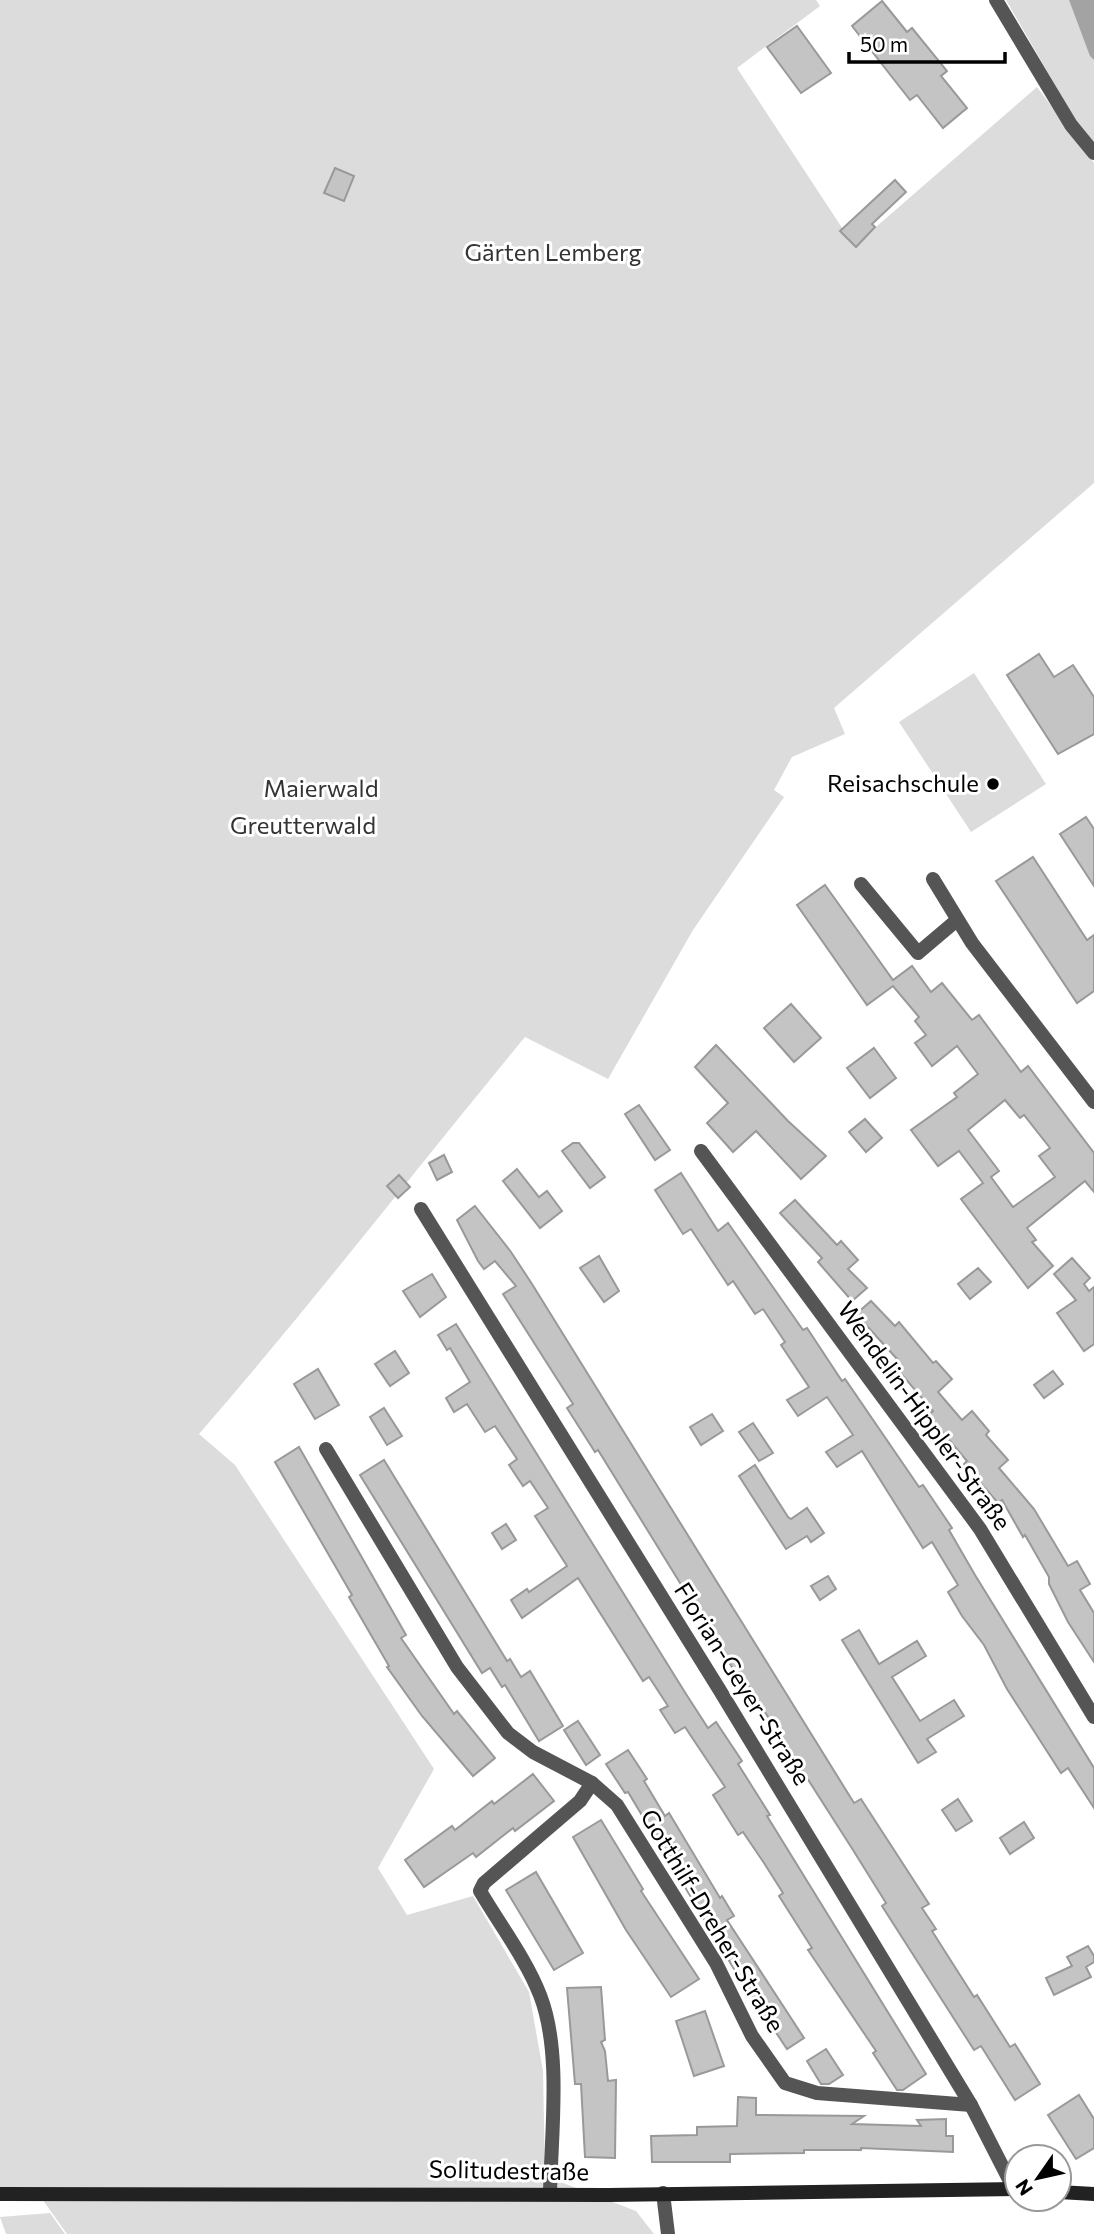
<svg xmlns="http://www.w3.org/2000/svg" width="1094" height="2234" viewBox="0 0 1094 2234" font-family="Commissioner,sans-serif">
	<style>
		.green { fill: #dcdcdc }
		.water { fill: #a3a3a3 }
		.building { fill: #c4c4c4; stroke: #999; stroke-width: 2; fill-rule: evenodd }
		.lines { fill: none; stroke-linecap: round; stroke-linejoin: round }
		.street { stroke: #555; stroke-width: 14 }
		.secondary { stroke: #222; stroke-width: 14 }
		.poi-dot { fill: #000; stroke: #fff; stroke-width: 2.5 }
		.labels { text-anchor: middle; stroke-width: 6; stroke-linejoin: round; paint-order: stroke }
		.park-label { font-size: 24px; fill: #333; stroke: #fff }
		.poi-label { font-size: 24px; fill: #000; stroke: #fff; text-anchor: end }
		.street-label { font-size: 24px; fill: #000; stroke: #fff }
	</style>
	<rect width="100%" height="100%" fill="#fff"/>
	<!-- green -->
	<g class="green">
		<path d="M0,0H816L820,6L737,68L854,246L1037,87L1094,163V483L834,708L845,734L792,757L774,790L784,797L693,930L608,1079L525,1037C416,1169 311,1305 199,1434L235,1465L434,1769L378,1868L407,1915L473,1896L529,1992L543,2071L545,2176L636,2211L654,2234H67L40,2196H0Z"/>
		<path d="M1006,0H1069L1094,60V143L1076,121Z"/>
		<path d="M974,673L1046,784L971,832L899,722Z"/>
		<path d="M50,2213L65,2234H6L0,2217Z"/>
	</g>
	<!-- water -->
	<path class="water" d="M1069,0H1094V60L1090,56Z"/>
	<!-- building -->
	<g class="building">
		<path d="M882,1L907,32L912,28L947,71L941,76L967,108L943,128L917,95L910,100L852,26Z"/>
		<path d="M797,26L831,73L801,93L767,47Z"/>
		<path d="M335,168L354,176L344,201L324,193Z"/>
		<path d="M895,180L906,192L872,224L875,227L856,247L840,231Z"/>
		<path d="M1039,654L1054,677L1073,665L1094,697V734L1058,754L1007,675Z"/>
		<path d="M1086,817L1094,829V886L1060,834Z"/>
		<path d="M1033,857L1087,940L1094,935V991L1077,1003L996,881Z"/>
		<path d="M825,885L893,980L912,966L931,992L942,983L972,1020L979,1015L1021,1072L1028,1066L1094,1153V1192L1085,1181L1027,1228L1036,1240L1032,1242L1053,1266L1028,1288L961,1199L983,1183L959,1151L938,1166L911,1130L957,1097L954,1093L978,1074L957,1046L932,1066L915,1043L926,1035L915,1021L919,1017L893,986L867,1005L797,905ZM1005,1100L1020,1118L1024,1115L1050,1148L1039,1156L1055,1177L1013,1207L991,1177L999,1171L968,1130Z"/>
		<path d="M791,1004L821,1038L794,1062L764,1028Z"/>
		<path d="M716,1045L788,1121L826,1156L801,1179L756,1131L733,1152L707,1123L728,1103L695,1067Z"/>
		<path d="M874,1048L896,1078L870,1098L847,1068Z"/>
		<path d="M639,1105L670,1150L655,1160L625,1114Z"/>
		<path d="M865,1119L882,1138L866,1152L849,1132Z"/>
		<path d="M573,1143H579L605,1177L590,1188L562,1151Z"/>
		<path d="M444,1155L452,1172L437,1180L429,1163Z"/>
		<path d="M517,1169L539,1197L547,1191L562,1211L540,1228L503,1181Z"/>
		<path d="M681,1173L718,1231L728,1223L803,1330L807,1328L842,1381L845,1379L919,1487L923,1485L952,1528L949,1530L975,1575L1094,1768V1808L1068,1768L1061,1773L1007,1689L984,1645L962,1616L948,1592L958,1585L932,1542L923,1548L862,1451L837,1467L826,1452L853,1435L827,1397L798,1416L787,1400L809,1387L781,1345L785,1342L763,1309L755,1314L733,1281L728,1285L691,1229L683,1234L655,1190Z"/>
		<path d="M399,1175L410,1187L398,1198L387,1186Z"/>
		<path d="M795,1200L837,1245L841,1241L858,1260L848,1269L867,1288L852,1301L818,1262L822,1258L780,1213Z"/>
		<path d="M475,1206L511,1252L532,1284L854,1803L861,1799L929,1904L922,1908L936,1929L932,1931L974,1997L977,1995L1010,2047L1015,2044L1040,2084L1015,2100L981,2046L974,2050L882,1906L886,1903L853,1850L738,1670L735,1672L598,1450L595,1452L567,1408L573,1404L503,1294L516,1286L495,1261L484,1269L478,1261L457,1220Z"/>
		<path d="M599,1256L619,1291L604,1302L580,1268Z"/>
		<path d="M1072,1258L1090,1278L1084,1284L1089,1291L1094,1287V1344L1084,1351L1057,1313L1076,1300L1054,1274Z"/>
		<path d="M978,1268L991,1282L970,1299L958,1284Z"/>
		<path d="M432,1274L446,1297L420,1317L403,1291Z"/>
		<path d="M871,1301L895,1326L899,1322L933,1363L936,1361L952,1379L938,1392L962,1420L972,1411L989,1431L986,1435L1008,1460L999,1468L1034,1509L1068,1566L1077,1561L1090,1584L1080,1590L1094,1613V1662L1068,1622L1049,1584V1577L1025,1535L1023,1537L1002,1500L998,1503L964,1464L967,1461L928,1415L933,1411L892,1363L897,1359L856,1314Z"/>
		<path d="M456,1324L686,1694L708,1728L716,1722L742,1761L738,1764L770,1815L767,1816L926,2074L903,2090H897L873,2053L876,2051L808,1950L812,1948L779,1896L783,1893L764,1863L743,1832L738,1835L713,1795L725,1787L685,1727L675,1733L660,1710L668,1706L649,1677L643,1681L578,1578L522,1618L511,1600L527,1589L529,1592L567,1566L535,1516L548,1508L530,1481L523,1486L509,1465L517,1459L495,1426L485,1432L467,1404L454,1412L446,1398L470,1382L450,1348L447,1350L438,1335Z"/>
		<path d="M395,1351L409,1373L390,1386L375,1364Z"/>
		<path d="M318,1369L339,1405L315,1419L294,1384Z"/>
		<path d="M1053,1371L1063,1384L1044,1398L1034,1385Z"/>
		<path d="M384,1408L402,1436L387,1445L370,1417Z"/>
		<path d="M712,1414L723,1431L701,1445L690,1427Z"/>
		<path d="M753,1423L773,1453L759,1461L739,1432Z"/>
		<path d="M299,1447L406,1635L401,1638L454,1714L457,1711L495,1758L473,1776L422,1716L387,1667L389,1666L349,1597L352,1595L275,1462Z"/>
		<path d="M384,1460L507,1661L510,1659L521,1677L530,1671L563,1726L539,1741L505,1685L502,1687L490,1668L482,1673L360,1475Z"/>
		<path d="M755,1465L788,1517L791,1519L807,1508L824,1533L811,1542L807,1536L786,1549L739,1476Z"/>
		<path d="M506,1524L516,1540L502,1549L492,1533Z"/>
		<path d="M828,1576L836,1589L820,1600L811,1586Z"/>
		<path d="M859,1630L879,1664L917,1641L926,1656L892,1677L920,1721L954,1700L964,1716L927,1739L936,1752L918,1763L842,1640Z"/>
		<path d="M578,1721L600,1755L586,1765L564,1730Z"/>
		<path d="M628,1750L647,1779L644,1781L665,1816L669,1813L720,1898L722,1896L734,1916L727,1920L804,2038L787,2049L737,1974L628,1792L625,1793L606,1764Z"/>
		<path d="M533,1774L554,1801L515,1831L513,1828L476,1857L473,1853L424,1887L405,1860L452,1826L455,1830L492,1801L494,1804Z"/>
		<path d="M958,1799L972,1821L956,1831L942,1810Z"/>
		<path d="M601,1820L643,1889L641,1891L699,1979L671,1997L626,1930L573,1837Z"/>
		<path d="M1024,1822L1034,1838L1010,1854L1000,1838Z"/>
		<path d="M536,1872L583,1953L554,1970L506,1890Z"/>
		<path d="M1088,1946L1094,1956V1962L1086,1967L1091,1977L1054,1995L1046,1978L1072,1966L1067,1957Z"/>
		<path d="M601,1987L605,2040L601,2042L605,2051L608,2081L616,2080L615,2158L585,2157L581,2084H575L567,1988Z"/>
		<path d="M705,2011L724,2066L694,2076L676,2021Z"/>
		<path d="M826,2049L843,2075L829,2084H821L807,2061Z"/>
		<path d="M1079,2095L1094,2119V2148L1076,2159L1048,2115Z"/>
		<path d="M738,2097L756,2098V2115L864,2116L852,2124L921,2126L917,2120L946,2119V2136H953V2152L861,2148V2150H804V2153L730,2154V2162H652L651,2136L697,2135V2127L737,2126Z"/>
	</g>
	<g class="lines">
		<!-- street -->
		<g class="street">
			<path d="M996,0L1071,125L1094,153"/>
			<path d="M933,879L972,943L1094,1102"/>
			<path d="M861,884L918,953L957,920"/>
			<path d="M701,1151L980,1529L1094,1717"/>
			<path d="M421,1209L719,1689L971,2105L1014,2189"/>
			<path d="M326,1449L457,1667L508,1733L533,1752L592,1783L617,1805L716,1963L752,2036L785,2083L817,2093L971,2105"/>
			<path d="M663,2193L668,2234"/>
			<path d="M550,2194C551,2134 562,2051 540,1995C526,1959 500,1925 480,1891L484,1883L580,1801L592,1783"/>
		</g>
		<!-- secondary -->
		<g class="secondary">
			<path d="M1059,2192L1094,2194"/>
			<path d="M0,2194L609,2195L1017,2189"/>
		</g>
	</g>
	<!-- markers -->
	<circle class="poi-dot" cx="993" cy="784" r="7"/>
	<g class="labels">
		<!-- park labels -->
		<g class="park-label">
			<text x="553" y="261">Gärten Lemberg</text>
			<text x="321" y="797">Maierwald</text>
			<text x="303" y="834">Greutterwald</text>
		</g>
		<!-- poi labels -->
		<g class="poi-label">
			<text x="979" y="792">Reisachschule</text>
		</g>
		<!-- street labels -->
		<g class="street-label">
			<text transform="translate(924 1416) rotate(54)" y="8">Wendelin-Hippler-Straße</text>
			<text transform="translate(742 1684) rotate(58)" y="8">Florian-Geyer-Straße</text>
			<text transform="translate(712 1921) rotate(59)" y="8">Gotthilf-Dreher-Straße</text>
			<text transform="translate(509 2171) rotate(1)" y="8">Solitudestraße</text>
		</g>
	</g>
	<!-- north arrow -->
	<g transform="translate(1038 2178) rotate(236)"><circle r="33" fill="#ffffff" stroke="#999999" stroke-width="2"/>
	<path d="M0-5L12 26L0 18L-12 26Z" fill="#000000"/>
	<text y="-10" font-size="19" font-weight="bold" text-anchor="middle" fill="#000000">N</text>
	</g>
	<!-- scale -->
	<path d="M849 52v10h156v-10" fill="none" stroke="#000000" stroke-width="3.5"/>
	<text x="860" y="52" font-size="21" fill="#000000" stroke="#ffffff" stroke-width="5" paint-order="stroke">50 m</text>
</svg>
